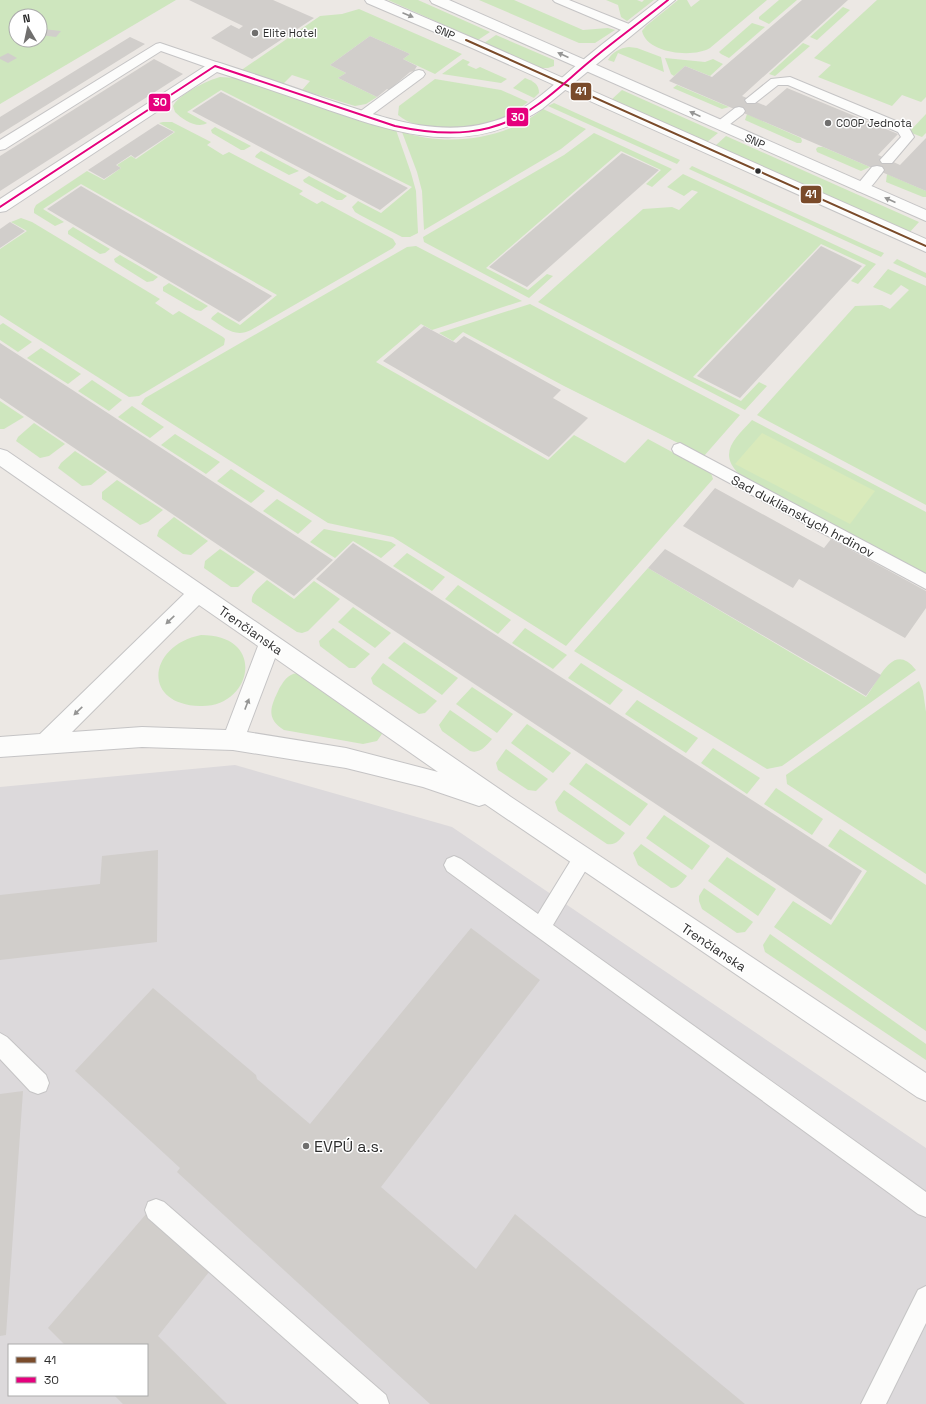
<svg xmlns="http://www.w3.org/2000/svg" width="926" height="1404" viewBox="0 0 926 1404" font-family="'Space Grotesk',sans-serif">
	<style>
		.industrial { fill: #dcd9db; fill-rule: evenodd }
		.green { fill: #cee6be; fill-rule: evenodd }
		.pitch { fill: #d9eabb }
		.building { fill: #d1cecb }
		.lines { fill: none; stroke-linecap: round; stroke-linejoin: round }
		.service-casing { stroke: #c5c4c5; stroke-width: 2 }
		.minor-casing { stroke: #c5c4c5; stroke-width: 2 }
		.tertiary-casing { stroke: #c5c4c5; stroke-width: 2 }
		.service { fill: #fcfcfb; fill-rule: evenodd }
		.minor { fill: #fcfcfb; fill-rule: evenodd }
		.tertiary { fill: #fcfcfb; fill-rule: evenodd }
		.bus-1-casing { stroke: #fff; stroke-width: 4 }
		.bus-2-casing { stroke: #fff; stroke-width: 4 }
		.bus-1 { stroke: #7a4b2a; stroke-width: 2 }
		.bus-2 { stroke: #e5007d; stroke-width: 2 }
		.oneway { fill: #959594 }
		.poi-dot { fill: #706f6e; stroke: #fff; stroke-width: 1.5 }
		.bus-dot { fill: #2e2e2e; stroke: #fff; stroke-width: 1.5 }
		.labels { text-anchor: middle; stroke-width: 3; stroke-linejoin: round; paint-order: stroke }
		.far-street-label { font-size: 11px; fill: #2e2e2e; stroke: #fff }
		.far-poi-label { font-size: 11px; fill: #2e2e2e; stroke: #fff; text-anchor: start }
		.street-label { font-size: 13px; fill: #2e2e2e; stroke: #fff }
		.near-poi-label { font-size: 16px; fill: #2e2e2e; stroke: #fff; text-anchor: start }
		.line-badge { stroke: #fff; stroke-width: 1.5 }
		.badge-label { font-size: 11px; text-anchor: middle; font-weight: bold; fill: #fff }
	</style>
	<rect width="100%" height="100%" fill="#ece8e4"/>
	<!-- industrial -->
	<path class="industrial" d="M235,765L452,827L926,1148V1404H0V787ZM9,1345H147V1395H9Z"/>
	<!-- green -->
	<g class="green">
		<path d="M0,0H176L0,104ZM16,16H40V40H16Z"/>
		<path d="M388,0H418L490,32L478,40Z"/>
		<path d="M479,0H514L583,30L608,28L615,30L595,43H579Z"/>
		<path d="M606,0H637L642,2L644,0H654L627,21L621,17L618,5Z"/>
		<path d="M678,0H687L691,7L700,0H767L710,48C694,58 647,54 642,31L646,26Z"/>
		<path d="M779,0H797L769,24L759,19V17Z"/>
		<path d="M877,0H926V97L921,102L902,95L892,106L818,77L831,65L814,58Z"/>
		<path d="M843,7L850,10L817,40L810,37Z"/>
		<path d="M359,9L462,54L435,74L403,59L410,54L370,36L330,65L346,73L338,78L377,97L366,104L355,106L302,90L310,81L292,75L283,84L240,71L320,16L342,14Z"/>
		<path d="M752,23L765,27L729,58L721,54L719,52Z"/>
		<path d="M496,35L554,60V66L548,68H541L484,43Z"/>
		<path d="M803,43L810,46L775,76L769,74Z"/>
		<path d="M629,47L637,48L661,57L664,72L618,53L614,62L608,60C612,52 620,48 629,47Z"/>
		<path d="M665,58L705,62L713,59L723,64L710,76L685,66L674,76L671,74Z"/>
		<path d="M463,59L470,62L467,65L476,69L480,67L507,79L501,83L442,74Z"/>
		<path d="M220,77L237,78L396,130L411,173L416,191L418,233L410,237H402L360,215L355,212L352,207L358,201L381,213L412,187L221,90L187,112L207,123C197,129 183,120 175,112L173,106C178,95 208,80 220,77Z"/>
		<path d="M525,78C533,81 539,84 539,93L534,98L513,88Z"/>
		<path d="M435,79L501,90L528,102C520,108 513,113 504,117C477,129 422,136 398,115L399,106Z"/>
		<path d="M677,85L729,107L722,109L673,88Z"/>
		<path d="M622,90L718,133L707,142L611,100Z"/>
		<path d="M554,103L680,160L677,164L548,106Z"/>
		<path d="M543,109L586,129L561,149L424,230L422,191L417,172L402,132C448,147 505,140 543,109Z"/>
		<path d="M747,114L801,138L802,141L801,143H797L745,120Z"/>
		<path d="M926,114V133L922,137L909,132Z"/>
		<path d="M163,122H172L211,142L207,145L223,155L229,152L303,191L299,194L317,204L322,201L393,239L396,244L393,248L251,330C235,338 225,328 211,319L212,317L218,312L240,325L277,295L81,184L43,209L64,222L55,226L34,213V209L36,205L87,171L104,180L121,168L117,165L131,156L136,159L175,132L159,123Z"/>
		<path d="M215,127L251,146L244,150H241L212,133L211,130Z"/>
		<path d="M594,133L672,169L652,187L646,184L661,170L621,151L486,268L528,290L547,274L553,276L529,298L424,242L423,237L564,155Z"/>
		<path d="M726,136L919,222L909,233L715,146Z"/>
		<path d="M818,147H823L870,167L861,171L817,152L816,149Z"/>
		<path d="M261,151L299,171L289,175L255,157L256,155Z"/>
		<path d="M692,166L872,248L884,253L881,257L689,169Z"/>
		<path d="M683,174L876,264L858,284L851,281L866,265L821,244L693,377L741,401L759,382L767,386L745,410L538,302L643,209L672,207L679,210L698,192L692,190L684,196L667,187Z"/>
		<path d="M887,174L926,191V197H923L886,182Z"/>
		<path d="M309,176L347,196L342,200H337L304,182L303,180Z"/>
		<path d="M21,218L32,222L160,299L155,303L173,315L179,311L223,337L225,339L224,345L139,396L129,397L0,315V249L27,231L11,222Z"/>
		<path d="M73,227L110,249L105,253L100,254L68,234V231Z"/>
		<path d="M416,246L522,301L432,330L421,324L376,362L548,460L574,435L625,463L648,439L711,473L713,479L566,646L393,537L328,523L141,404L145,398L407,247Z"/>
		<path d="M120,255L158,277L153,281L147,282L115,262L114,259Z"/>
		<path d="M897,259L926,273V278L893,263Z"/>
		<path d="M888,269L926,286V505L757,415L855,306L882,305L890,309L909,290L901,285L891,295L873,287Z"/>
		<path d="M169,283L208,306L201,311L196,310L163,291V287Z"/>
		<path d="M530,304L740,415L704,456L564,386L463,332L453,341L439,333Z"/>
		<path d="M3,323L32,342L18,352L0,340V325Z"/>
		<path d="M41,348L81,374L68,384L27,358Z"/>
		<path d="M92,380L122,400L109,411L78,391Z"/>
		<path d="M0,401L24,417L4,429H0Z"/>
		<path d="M132,406L164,427L150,438L118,417Z"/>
		<path d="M752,420L926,512V579L739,474C717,452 736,438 752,420Z"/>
		<path d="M34,423L65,444L49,456L40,458L16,441L18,437Z"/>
		<path d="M175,434L220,462L206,474L161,445Z"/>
		<path d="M75,451L107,472L91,485L82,486L58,468L61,463Z"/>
		<path d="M231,469L265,491L251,503L217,481Z"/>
		<path d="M117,480L163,510L148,522L140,525L102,499V492Z"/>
		<path d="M277,499L312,521L298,534L263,511Z"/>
		<path d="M174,517L208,541L191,555L183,554L157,536L159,530Z"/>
		<path d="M324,529L391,542L396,545L381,558L353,541L335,558L310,542Z"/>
		<path d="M220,549L255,572L238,587H231L204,568L205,561Z"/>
		<path d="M407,553L445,577L432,591L393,566Z"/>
		<path d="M648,568L866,697C879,680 893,640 916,670L782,766L767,769L574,651Z"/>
		<path d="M267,580L294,599L314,581L340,599L308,631L302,633L297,632L252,602C250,593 261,586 267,580Z"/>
		<path d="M458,585L511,620L498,634L445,599Z"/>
		<path d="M353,607L391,633L375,648L338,622Z"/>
		<path d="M333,628L370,654L355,668H349L320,646L319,641Z"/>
		<path d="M525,628L567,655L553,669L512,643Z"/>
		<path d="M201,635C268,635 252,708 200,706C140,704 149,645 201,635Z"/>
		<path d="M404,642L458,678L442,695L388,658Z"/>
		<path d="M383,663L437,701L425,713L419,714L373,684L371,678Z"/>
		<path d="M581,663L623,690L610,705L568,678Z"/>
		<path d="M303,672L384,731L377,741L363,744L284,730C265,718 271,706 279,689C282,684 285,678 291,675C294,673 299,673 303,672Z"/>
		<path d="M919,681L923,691L926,712V874L787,784L786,775Z"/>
		<path d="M472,687L513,714L497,733L456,704Z"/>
		<path d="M637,700L698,738L686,753L625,714Z"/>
		<path d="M450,710L492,739C486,746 480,754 470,751L442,731L439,725Z"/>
		<path d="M527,724L571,753L553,773L511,743Z"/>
		<path d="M713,748L760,778L747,794L701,763Z"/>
		<path d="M506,749L548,779L536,791L528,790L498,770L496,763Z"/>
		<path d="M586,763L648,804L630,826L569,784Z"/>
		<path d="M776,788L823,819L812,835L764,804Z"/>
		<path d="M564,790L625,833C620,839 616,846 607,844L558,811L555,802Z"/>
		<path d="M664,815L710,846L692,870L646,838Z"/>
		<path d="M840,829L926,885V1031L774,927L793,901L831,925L867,871L828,846Z"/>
		<path d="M641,844L687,876C682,882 679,888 671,888L638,865L633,853Z"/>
		<path d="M727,857L776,889L758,916L708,881Z"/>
		<path d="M704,888L753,922L745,932L737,933L702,909L699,901V896Z"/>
		<path d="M770,934L926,1044V1060L765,952L763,945Z"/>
	</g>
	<!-- pitch -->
	<path class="pitch" d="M762,433L875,491L850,524L735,464Z"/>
	<!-- building -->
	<g class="building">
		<path d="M189,0H273L314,18L252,59L211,38L231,25L239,29L243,26Z"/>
		<path d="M802,0H848L742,96L766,106L787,88L898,134L878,155L900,165L926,138V191L669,81L685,66L712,77Z"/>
		<path d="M43,29L61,31L56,37L40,35Z"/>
		<path d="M370,36L410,54L403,59L417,66L414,71L410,72L389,90L387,89L377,97L338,78L346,73L330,65Z"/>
		<path d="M130,37L145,44L0,134V117Z"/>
		<path d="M8,53L17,58L8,63L0,59V57Z"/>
		<path d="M154,59L183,74L0,191V156Z"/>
		<path d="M221,92L408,188L380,210L192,111Z"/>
		<path d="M158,124L174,132L135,158L131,155L116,165L121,168L104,179L88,170Z"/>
		<path d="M622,153L659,170L527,287L489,267Z"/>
		<path d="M81,186L272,296L239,322L47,209Z"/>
		<path d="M10,222L25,231L0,248V229Z"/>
		<path d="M821,246L862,266L740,398L697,376Z"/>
		<path d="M424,326L456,343L464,336L561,390L553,398L588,418L549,457L383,361Z"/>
		<path d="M0,343L71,389L333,560L294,596L0,398Z"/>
		<path d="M715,488L824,548L831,539L926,591V608L905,638L799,579L793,588L683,526Z"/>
		<path d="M353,543L862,871L831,920L316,579Z"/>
		<path d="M665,549L801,628L881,675L866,696L853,688L648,568Z"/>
		<path d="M158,850L157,942L0,960V895L100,884L102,856Z"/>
		<path d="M471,928L540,980L381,1187L476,1269L515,1214L745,1404H430L177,1172L180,1168L75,1071L153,988L256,1075L257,1079L310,1124Z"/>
		<path d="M23,1091L6,1335L0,1336V1094Z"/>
		<path d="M147,1213L209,1272L158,1336L227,1404H123L114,1395H147V1345H65L48,1328Z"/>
	</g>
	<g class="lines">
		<defs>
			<g id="service">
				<path d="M553,0H569L634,26L636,29L634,32H626L555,2Z"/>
				<path d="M160,43L219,63L221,66L219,69L215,70L161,51L5,149L0,150V140L156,44Z"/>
				<path d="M419,70L423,71L425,74L423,77L366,119H358L356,116L358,113L415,71Z"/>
				<path d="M790,77L908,126L914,137L892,163H882L880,160L901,137L898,132L788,85H778L755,103H747L745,100L771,79Z"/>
				<path d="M739,107L743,108L745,111L743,114L725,128H717L715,125L717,122L735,108Z"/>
				<path d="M877,166L882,167L884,170L882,173C875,181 869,194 857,191L855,188L857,185L872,167Z"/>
				<path d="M680,443L926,574V589L674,453L672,449L674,445Z"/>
				<path d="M583,849L590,852L593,858L553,925L926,1192V1217L918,1214L447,871L444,865L447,859L454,856L461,859L538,914L576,852Z"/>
				<path d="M0,1033L7,1037L46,1075L49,1083L46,1091L38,1094L30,1091L0,1059Z"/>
				<path d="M156,1199L164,1202L386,1395L389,1404H359L148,1218L145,1210L148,1202Z"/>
				<path d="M926,1286V1323L886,1404H861L918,1290Z"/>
			</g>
			<g id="minor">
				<path d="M659,0H675L542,109C466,158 398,134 320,107C286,95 251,83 217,72L6,211L0,212V199L210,63L215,62L220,63C257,75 293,87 329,100C388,119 448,142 508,116C537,103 559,79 583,60C608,39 634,20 659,0Z"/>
				<path d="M0,449L7,451L511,797L926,1073V1101L917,1097L485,804L479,806L423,787L346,768L233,750L142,747L0,757V737L40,734L184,594L0,466ZM199,605L258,646L226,730L142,727L72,732ZM275,658L438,772L346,748L247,732Z"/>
			</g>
			<g id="tertiary">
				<path d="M365,0H384L482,42L926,239V252L472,48L367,3Z"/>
				<path d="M430,0H449L926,210V221L432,3Z"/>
			</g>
		</defs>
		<!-- service casing -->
		<use href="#service" class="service-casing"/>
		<!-- minor casing -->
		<use href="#minor" class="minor-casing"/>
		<!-- tertiary casing -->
		<use href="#tertiary" class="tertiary-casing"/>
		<!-- service -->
		<use href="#service" class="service"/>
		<!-- minor -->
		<use href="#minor" class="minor"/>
		<!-- tertiary -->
		<use href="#tertiary" class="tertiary"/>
		<defs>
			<path id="bus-1" d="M466,40L926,246"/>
			<path id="bus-2" d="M0,207L215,66L395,126C446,137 493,137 537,105C556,92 572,76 589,62C615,40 642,21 668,0"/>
		</defs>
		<!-- bus-1 casing -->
		<use href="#bus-1" class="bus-1-casing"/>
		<!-- bus-2 casing -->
		<use href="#bus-2" class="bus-2-casing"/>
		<!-- bus-1 -->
		<use href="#bus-1" class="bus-1"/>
		<!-- bus-2 -->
		<use href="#bus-2" class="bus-2"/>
	</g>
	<!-- one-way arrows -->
	<defs><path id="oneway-solid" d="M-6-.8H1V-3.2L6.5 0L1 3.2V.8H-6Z"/></defs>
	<g class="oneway">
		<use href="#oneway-solid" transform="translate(408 15) rotate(23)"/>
		<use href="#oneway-solid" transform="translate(563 55) rotate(-156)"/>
		<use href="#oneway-solid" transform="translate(695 114) rotate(-156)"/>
		<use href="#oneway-solid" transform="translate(890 200) rotate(-156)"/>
		<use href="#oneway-solid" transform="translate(170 620) rotate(136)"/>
		<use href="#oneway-solid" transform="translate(247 704) rotate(-69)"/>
		<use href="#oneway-solid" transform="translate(78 711) rotate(136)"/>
	</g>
	<!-- markers -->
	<g class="poi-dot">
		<circle cx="255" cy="33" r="4"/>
		<circle cx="828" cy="123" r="4"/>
		<circle cx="306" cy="1146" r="4"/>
	</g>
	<circle class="bus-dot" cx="758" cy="171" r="3.5"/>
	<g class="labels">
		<!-- far-street labels -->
		<g class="far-street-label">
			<text transform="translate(445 32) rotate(23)" y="4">SNP</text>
			<text transform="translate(755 141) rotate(24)" y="4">SNP</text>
		</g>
		<!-- far-poi labels -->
		<g class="far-poi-label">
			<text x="263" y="37">Elite Hotel</text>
			<text x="836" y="127">COOP Jednota</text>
		</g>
		<!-- street labels -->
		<g class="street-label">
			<text transform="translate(803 516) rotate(28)" y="5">Sad duklianskych hrdinov</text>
			<text transform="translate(251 630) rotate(35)" y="5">Trenčianska</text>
			<text transform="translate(714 947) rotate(34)" y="5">Trenčianska</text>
		</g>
		<!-- near-poi labels -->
		<g class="near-poi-label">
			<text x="314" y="1152">EVPÚ a.s.</text>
		</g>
	</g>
	<g class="line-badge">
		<rect x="570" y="82" width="22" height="19" rx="4" fill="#7a4b2a"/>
		<rect x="148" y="93" width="23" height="19" rx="4" fill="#e5007d"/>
		<rect x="506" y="107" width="23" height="20" rx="4" fill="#e5007d"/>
		<rect x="800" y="185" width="22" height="19" rx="4" fill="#7a4b2a"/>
	</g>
	<g class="badge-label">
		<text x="581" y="95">41</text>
		<text x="160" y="106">30</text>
		<text x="518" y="121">30</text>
		<text x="811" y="198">41</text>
	</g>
	<!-- legend -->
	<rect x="8" y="1344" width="140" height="52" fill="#ffffff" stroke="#ababab"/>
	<rect x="16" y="1357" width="20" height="6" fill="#7a4b2a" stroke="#ababab"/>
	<text x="44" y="1364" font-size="12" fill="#2e2e2e">41</text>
	<rect x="16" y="1377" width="20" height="6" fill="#e5007d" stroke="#ababab"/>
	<text x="44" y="1384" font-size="12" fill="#2e2e2e">30</text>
	<!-- north arrow -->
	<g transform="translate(28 28) rotate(351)"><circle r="19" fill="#ffffff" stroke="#ababab"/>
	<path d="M0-3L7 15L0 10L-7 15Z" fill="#706f6e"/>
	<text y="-6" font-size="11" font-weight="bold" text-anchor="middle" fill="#2e2e2e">N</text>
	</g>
</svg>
